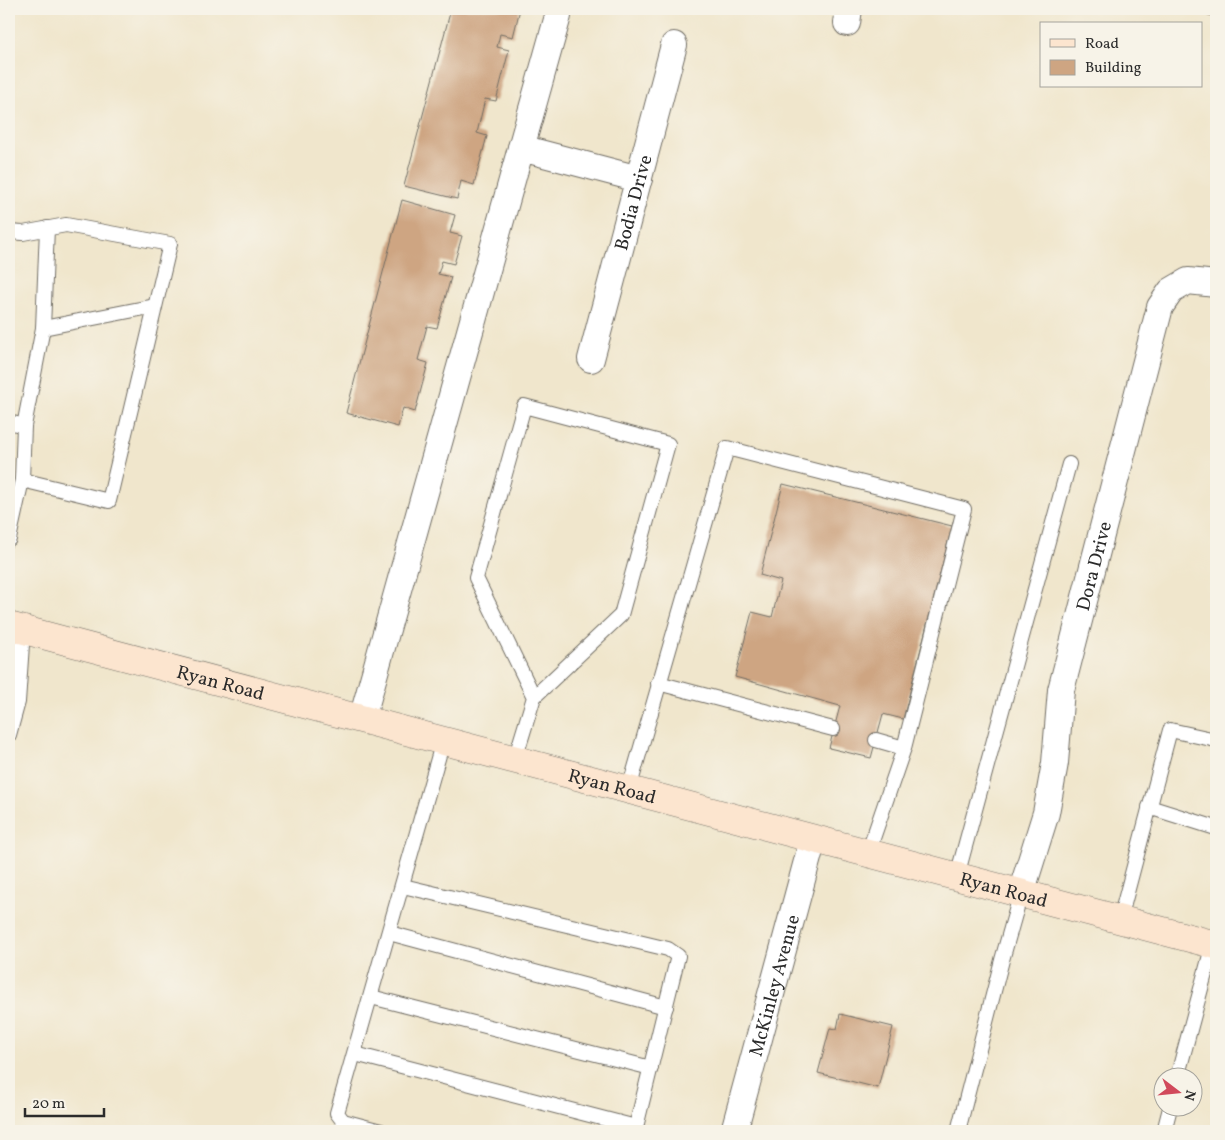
<svg xmlns="http://www.w3.org/2000/svg" width="1225" height="1140" viewBox="0 0 1225 1140" font-family="Vollkorn,serif">
	<style>
		.building { fill: #cea582 }
		.lines { fill: none; stroke-linecap: round; stroke-linejoin: round }
		.service-casing { stroke: #706c63; stroke-width: 16 }
		.minor-casing { stroke: #706c63; stroke-width: 28 }
		.secondary-casing { stroke: #706c63; stroke-width: 29 }
		.service { stroke: #fff; stroke-width: 14 }
		.minor { stroke: #fff; stroke-width: 26 }
		.secondary { stroke: #fce5cf; stroke-width: 28 }
		.labels { text-anchor: middle; stroke-width: 4; stroke-linejoin: round; paint-order: stroke }
		.street-label { font-size: 19px; fill: #2b2b2b; stroke: #f7f3e8 }
	</style>
	<rect width="100%" height="100%" fill="#f7f3e8"/>
	<filter id="ink" filterUnits="userSpaceOnUse"><feTurbulence type="fractalNoise" baseFrequency=".02" numOctaves="2"/><feDisplacementMap in="SourceGraphic" scale="10" xChannelSelector="R" yChannelSelector="G"/><feConvolveMatrix kernelMatrix="1 2 1 2 8 2 1 2 1" color-interpolation-filters="sRGB"/></filter>
	<filter id="wash" filterUnits="userSpaceOnUse"><feTurbulence type="fractalNoise" baseFrequency=".0096" numOctaves="4" result="noise"/><feDisplacementMap in="SourceGraphic" scale="20" xChannelSelector="R" yChannelSelector="G"/><feGaussianBlur stdDeviation="1.12" result="paint"/><feColorMatrix in="noise" values="0 0 0 0 0 0 0 0 0 0 0 0 0 0 0 0 0 1.4 0 .05"/><feComposite in="paint" operator="in"/></filter>
	<g filter="url(#wash)">
		<rect width="100%" height="100%" fill="#f0e6cc"/>
		<g id="blocks">
			<!-- building -->
			<g class="building">
				<path d="M451,9H520L513,37L500,34L497,47L509,50L496,101L485,99L477,133L487,136L474,185L461,181L457,199L404,186Z"/>
				<path d="M1187,9H1216V17Z"/>
				<path d="M402,200L455,215L450,233L462,236L454,264L442,261L438,274L451,277L437,328L427,326L418,360L428,363L415,412L403,408L398,427L346,413Z"/>
				<path d="M783,484L952,526L903,719L883,714L871,758L829,748L840,706L735,677L752,612L772,617L781,581L760,575Z"/>
				<path d="M840,1014L893,1027L878,1088L818,1073L830,1028L837,1029Z"/>
			</g>
		</g>
	</g>
	<g filter="url(#ink)">
		<use href="#blocks" fill-opacity="0" stroke="#706c63" stroke-width="1"/>
		<g class="lines">
			<defs>
				<g id="service">
					<path d="M9,232L23,233L66,225L170,244L109,501L22,480"/>
					<path d="M43,328L155,306"/>
					<path d="M9,422L24,426L22,480L9,539"/>
					<path d="M24,426L43,328L47,228"/>
					<path d="M658,683L833,729"/>
					<path d="M9,735L18,702L23,630"/>
					<path d="M876,740L904,748"/>
					<path d="M515,759L534,697L621,615L668,444L524,406L476,578L534,697"/>
					<path d="M629,789L727,448L964,509L904,748L868,853"/>
					<path d="M1149,807L1216,828"/>
					<path d="M957,876L1069,464"/>
					<path d="M403,886L668,949L678,956L635,1131"/>
					<path d="M1120,919L1170,730L1216,740"/>
					<path d="M389,933L666,1007"/>
					<path d="M371,997L651,1068"/>
					<path d="M355,1054L636,1127"/>
					<path d="M1177,1078L1213,944"/>
					<path d="M381,1131L343,1121L337,1113L443,741"/>
					<path d="M958,1131L1002,960L1021,893"/>
					<path d="M1164,1131L1170,1108"/>
				</g>
				<g id="minor">
					<path d="M847,23L849,9"/>
					<path d="M521,148L558,16"/>
					<path id="s1" d="M591,359L674,45"/>
					<path d="M362,719L521,148L639,179"/>
					<path id="s2" d="M1021,893L1046,813L1055,763L1061,690L1160,307L1171,291L1188,281L1216,284"/>
					<path id="s3" d="M734,1131L813,839"/>
				</g>
				<g id="secondary">
					<path id="s4" d="M9,626L1216,945"/>
				</g>
			</defs>
			<!-- service casing -->
			<use href="#service" class="service-casing"/>
			<!-- minor casing -->
			<use href="#minor" class="minor-casing"/>
			<!-- secondary casing -->
			<use href="#secondary" class="secondary-casing"/>
			<!-- service -->
			<use href="#service" class="service"/>
			<!-- minor -->
			<use href="#minor" class="minor"/>
			<!-- secondary -->
			<use href="#secondary" class="secondary"/>
		</g>
	</g>
	<g class="labels">
		<!-- street labels -->
		<g class="street-label">
			<text dy="7" stroke="none"><textPath href="#s1" startOffset="162">Bodia Drive</textPath></text>
			<text dy="7" stroke="none"><textPath href="#s2" startOffset="336">Dora Drive</textPath></text>
			<text dy="7" stroke="none"><textPath href="#s4" startOffset="219">Ryan Road</textPath></text>
			<text dy="7" stroke="none"><textPath href="#s4" startOffset="624">Ryan Road</textPath></text>
			<text dy="7" stroke="none"><textPath href="#s4" startOffset="1029">Ryan Road</textPath></text>
			<text dy="7" stroke="none"><textPath href="#s3" startOffset="151">McKinley Avenue</textPath></text>
		</g>
	</g>
	<!-- margin -->
	<rect width="1225" height="1140" fill="none" stroke="#f7f3e8" stroke-width="30"/>
	<!-- legend -->
	<rect x="1040" y="22" width="162" height="65" fill="#f7f3e8" stroke="#a5a39c"/>
	<rect x="1050" y="39" width="25" height="8" fill="#fce5cf" stroke="#a5a39c"/>
	<text x="1085" y="48" font-size="15" fill="#2b2b2b">Road</text>
	<rect x="1050" y="60" width="25" height="15" fill="#cea582" stroke="#a5a39c"/>
	<text x="1085" y="72" font-size="15" fill="#2b2b2b">Building</text>
	<!-- north arrow -->
	<g transform="translate(1178 1092) rotate(106)"><circle r="24" fill="#f7f3e8" stroke="#a5a39c"/>
	<path d="M0-4L9 19L0 12L-9 19Z" fill="#d1495b"/>
	<text y="-8" font-size="14" font-weight="bold" text-anchor="middle" fill="#2b2b2b">N</text>
	</g>
	<!-- scale -->
	<path d="M25 1108v8h79v-8" fill="none" stroke="#2b2b2b" stroke-width="2.5"/>
	<text x="32" y="1108" font-size="15" fill="#2b2b2b" stroke="#f7f3e8" stroke-width="4" paint-order="stroke">20 m</text>
</svg>
